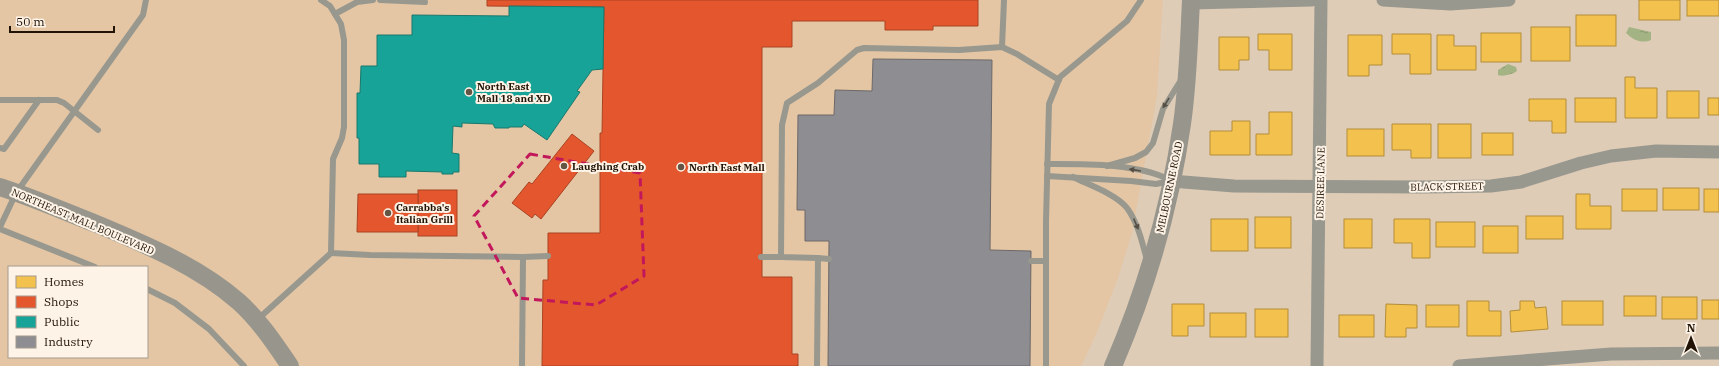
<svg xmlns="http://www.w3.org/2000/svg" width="1719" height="366" viewBox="0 0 1719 366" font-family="'IBM Plex Serif',serif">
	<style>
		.built { fill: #e4c6a4; fill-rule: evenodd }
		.water { fill: url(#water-ripples) }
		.homes { fill: #f2c14e; stroke: #b38d38 }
		.shops { fill: #e4572e; stroke: #aa4322 }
		.public { fill: #17a398; stroke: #1a786c }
		.industry { fill: #8d8d92; stroke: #6d6968 }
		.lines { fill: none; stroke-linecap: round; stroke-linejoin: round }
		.lane { stroke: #98988f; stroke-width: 6 }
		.street { stroke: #98988f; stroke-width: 13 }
		.secondary { stroke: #98968c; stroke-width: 18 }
		.oneway { fill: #574f44 }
		.marked { fill: none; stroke: #c2185b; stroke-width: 3; stroke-dasharray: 8 5; stroke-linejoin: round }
		.poi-dot { fill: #645444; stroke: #fef3e7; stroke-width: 1.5 }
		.labels { text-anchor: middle; stroke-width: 4; stroke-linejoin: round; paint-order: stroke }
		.poi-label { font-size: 10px; font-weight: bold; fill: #211406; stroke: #fef3e7; text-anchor: start }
		.street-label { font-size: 10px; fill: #211406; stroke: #fef3e7 }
	</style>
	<defs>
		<pattern id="water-ripples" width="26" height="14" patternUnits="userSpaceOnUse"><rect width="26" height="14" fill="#a4b384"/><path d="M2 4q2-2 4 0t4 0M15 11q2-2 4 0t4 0" fill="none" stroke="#8d9970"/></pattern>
	</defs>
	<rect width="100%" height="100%" fill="#dfccb7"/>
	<!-- built -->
	<path class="built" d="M0,0H1163L1157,96L1132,233L1118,278L1096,335L1081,366H0ZM9,267H147V357H9Z"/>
	<!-- water -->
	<g class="water">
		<path d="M1629,27L1651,32V40C1642,44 1633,40 1626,33Z"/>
		<path d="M1508,64L1516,67L1517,71C1514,74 1502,77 1498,75V70Z"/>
	</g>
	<!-- homes -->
	<g class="homes">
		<rect x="1639" y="0" width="41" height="20"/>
		<rect x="1687" y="0" width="32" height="16"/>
		<rect x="1576" y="15" width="40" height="31"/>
		<rect x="1531" y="27" width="39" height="34"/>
		<rect x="1481" y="33" width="40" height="29"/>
		<path d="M1258,34H1292V70H1269V50H1258Z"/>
		<path d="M1392,34H1431V74H1410V54H1392Z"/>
		<path d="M1348,35H1382V65H1369V76H1348Z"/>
		<path d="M1437,35H1454V46H1476V70H1437Z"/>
		<path d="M1219,37H1249V60H1239V70H1219Z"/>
		<path d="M1625,77H1635V88H1657V118H1625Z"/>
		<rect x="1667" y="91" width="32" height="27"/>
		<rect x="1575" y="98" width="41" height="24"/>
		<rect x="1708" y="98" width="11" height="17"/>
		<path d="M1529,99H1566V133H1552V121H1529Z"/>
		<path d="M1269,112H1292V155H1256V134H1269Z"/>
		<path d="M1232,121H1250V155H1210V131H1232Z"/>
		<path d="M1392,124H1431V158H1411V150H1392Z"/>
		<rect x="1438" y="124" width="33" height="34"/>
		<rect x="1347" y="129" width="37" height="27"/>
		<rect x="1482" y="133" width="31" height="22"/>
		<rect x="1663" y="188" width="36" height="22"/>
		<rect x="1622" y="189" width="35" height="22"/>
		<rect x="1704" y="189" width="15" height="23"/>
		<path d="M1576,194H1590V206H1611V229H1576Z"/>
		<rect x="1526" y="216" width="37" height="23"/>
		<rect x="1255" y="217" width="36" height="31"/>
		<rect x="1211" y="219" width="37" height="32"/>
		<rect x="1344" y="219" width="28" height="29"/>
		<path d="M1394,219H1430V258H1412V243H1394Z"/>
		<rect x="1436" y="222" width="39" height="25"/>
		<rect x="1483" y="226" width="35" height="27"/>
		<rect x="1624" y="296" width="32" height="20"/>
		<rect x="1662" y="297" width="35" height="22"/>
		<rect x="1702" y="300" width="17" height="19"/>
		<path d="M1467,301H1489V311H1501V336H1467Z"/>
		<path d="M1520,301H1534L1535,308L1546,307L1548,329L1511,332L1510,311L1520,310Z"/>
		<rect x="1562" y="301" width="41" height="24"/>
		<path d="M1172,304H1204V326H1188V336H1172Z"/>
		<path d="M1386,304L1417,305V328H1406V337H1385Z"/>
		<rect x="1426" y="305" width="33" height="22"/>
		<rect x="1255" y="309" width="33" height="28"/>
		<rect x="1210" y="313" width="36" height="24"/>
		<rect x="1339" y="315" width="35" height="22"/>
	</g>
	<!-- shops -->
	<g class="shops">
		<path d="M487,0H978V26H933V30H885V21H792V47H762V277H792V354H798V366H542L543,280H548V233H600V133H602L604,7L487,6Z"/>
		<path d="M572,134L594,151L541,219L535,214L532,218L512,203L529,182L532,184Z"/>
		<rect x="418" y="190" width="39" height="46"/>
		<path d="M358,194H418V232H357Z"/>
	</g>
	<!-- public -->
	<path class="public" d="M509,6L604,7L603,69L592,70L577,91L580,92L547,140L524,124L522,127H509V128H495L493,124L462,123V127L453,126L452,153L459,154V172H453V174H442V172L406,171V177H379V164H359V138H357V93H360L361,66H377V35H412V15L509,16Z"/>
	<!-- industry -->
	<path class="industry" d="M873,59L992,60L990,250L1031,251L1030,366H828L829,241H805V210H797L798,115H834L835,90L872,91Z"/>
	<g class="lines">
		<!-- lane -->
		<g class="lane">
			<path d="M321,0L330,6L341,24L344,40V127L342,138L333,159L331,253L370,255L523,257L522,366"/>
			<path d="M380,0L425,2"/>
			<path d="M335,14L357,2L373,0"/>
			<path d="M1002,47L1004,0"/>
			<path d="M0,100H57L64,103L98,130"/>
			<path d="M0,148L4,149L39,100"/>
			<path d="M1047,164C1084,164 1138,163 1170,180"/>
			<path d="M1107,166L1135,158L1146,152L1153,143L1163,109L1181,80"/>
			<path d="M1047,176L1131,181L1156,184L1170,181"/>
			<path d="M1073,177C1089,185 1116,194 1127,208C1138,223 1142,242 1147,260"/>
			<path d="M0,227L16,193L143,15L146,0"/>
			<path d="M0,229L95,267"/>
			<path d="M523,257L548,256"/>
			<path d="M761,257H781"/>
			<path d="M818,258L829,259"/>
			<path d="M1031,261H1046"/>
			<path d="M147,289L175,303L209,329L244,366"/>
			<path d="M258,319L331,253"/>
			<path d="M817,366L818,258L781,257L782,125L787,103L818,83L857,50L864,48L959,50L1002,47L1017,54L1059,80"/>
			<path d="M1046,366V221L1049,104L1060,77L1127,21L1141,0"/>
		</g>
		<!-- street -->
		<g class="street">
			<path d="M1383,0L1450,4L1509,0"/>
			<path d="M1191,3L1312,0"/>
			<path d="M1171,181L1234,186L1426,187L1491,186L1521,182L1581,163L1611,156L1656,151L1719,152"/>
			<path d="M1317,366L1321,0"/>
			<path d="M1459,366L1611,354L1719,353"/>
		</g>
		<!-- secondary -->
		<g class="secondary">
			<path d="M0,187C34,198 66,212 99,225C147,245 199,267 239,302C259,320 275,344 290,366"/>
			<path d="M1113,366C1146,290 1170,207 1182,124C1188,83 1189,41 1191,0"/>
		</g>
	</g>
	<!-- one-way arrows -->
	<defs><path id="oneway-solid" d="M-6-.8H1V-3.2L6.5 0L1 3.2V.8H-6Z"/></defs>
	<g class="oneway">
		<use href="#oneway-solid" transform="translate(1166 103) rotate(122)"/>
		<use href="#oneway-solid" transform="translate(1135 170) rotate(-171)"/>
		<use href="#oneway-solid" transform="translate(1136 224) rotate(67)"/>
	</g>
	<!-- marked area -->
	<path class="marked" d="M530,154L640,173L644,276L596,305L518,298L474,216Z"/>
	<!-- markers -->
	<g class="poi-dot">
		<circle cx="469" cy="92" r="4"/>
		<circle cx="564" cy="166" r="4"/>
		<circle cx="681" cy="167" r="4"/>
		<circle cx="388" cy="213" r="4"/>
	</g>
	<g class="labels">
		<!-- poi labels -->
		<g class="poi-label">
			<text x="477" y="90">North East<tspan x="477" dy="12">Mall 18 and XD</tspan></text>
			<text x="572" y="170">Laughing Crab</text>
			<text x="689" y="171">North East Mall</text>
			<text x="396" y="211">Carrabba's<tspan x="396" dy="12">Italian Grill</tspan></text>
		</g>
		<!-- street labels -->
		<g class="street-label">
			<text transform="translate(1320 183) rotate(-89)" y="4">DESIREE LANE</text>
			<text transform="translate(1447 186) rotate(-1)" y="4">BLACK STREET</text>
			<text transform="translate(1169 187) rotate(-78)" y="4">MELBOURNE ROAD</text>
			<text transform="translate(83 221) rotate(23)" y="4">NORTHEAST MALL BOULEVARD</text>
		</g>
	</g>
	<!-- legend -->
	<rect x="8" y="266" width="140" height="92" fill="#fef3e7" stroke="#a69a8d"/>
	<rect x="16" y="276" width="20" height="12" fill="#f2c14e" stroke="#a69a8d"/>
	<text x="44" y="286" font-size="12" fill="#211406">Homes</text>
	<rect x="16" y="296" width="20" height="12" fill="#e4572e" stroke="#a69a8d"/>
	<text x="44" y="306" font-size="12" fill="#211406">Shops</text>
	<rect x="16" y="316" width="20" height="12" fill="#17a398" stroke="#a69a8d"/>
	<text x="44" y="326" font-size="12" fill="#211406">Public</text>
	<rect x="16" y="336" width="20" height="12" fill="#8d8d92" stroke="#a69a8d"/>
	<text x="44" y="346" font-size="12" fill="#211406">Industry</text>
	<!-- north arrow -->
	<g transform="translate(1691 338)" stroke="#fef3e7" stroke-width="3" paint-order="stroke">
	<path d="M0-3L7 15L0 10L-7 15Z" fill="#211406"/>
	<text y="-6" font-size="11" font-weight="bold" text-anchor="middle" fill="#211406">N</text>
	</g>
	<!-- scale -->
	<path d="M10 26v6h104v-6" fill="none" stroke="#211406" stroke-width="2"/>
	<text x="16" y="26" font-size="12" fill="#211406" stroke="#fef3e7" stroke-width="3" paint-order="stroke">50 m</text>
</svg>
